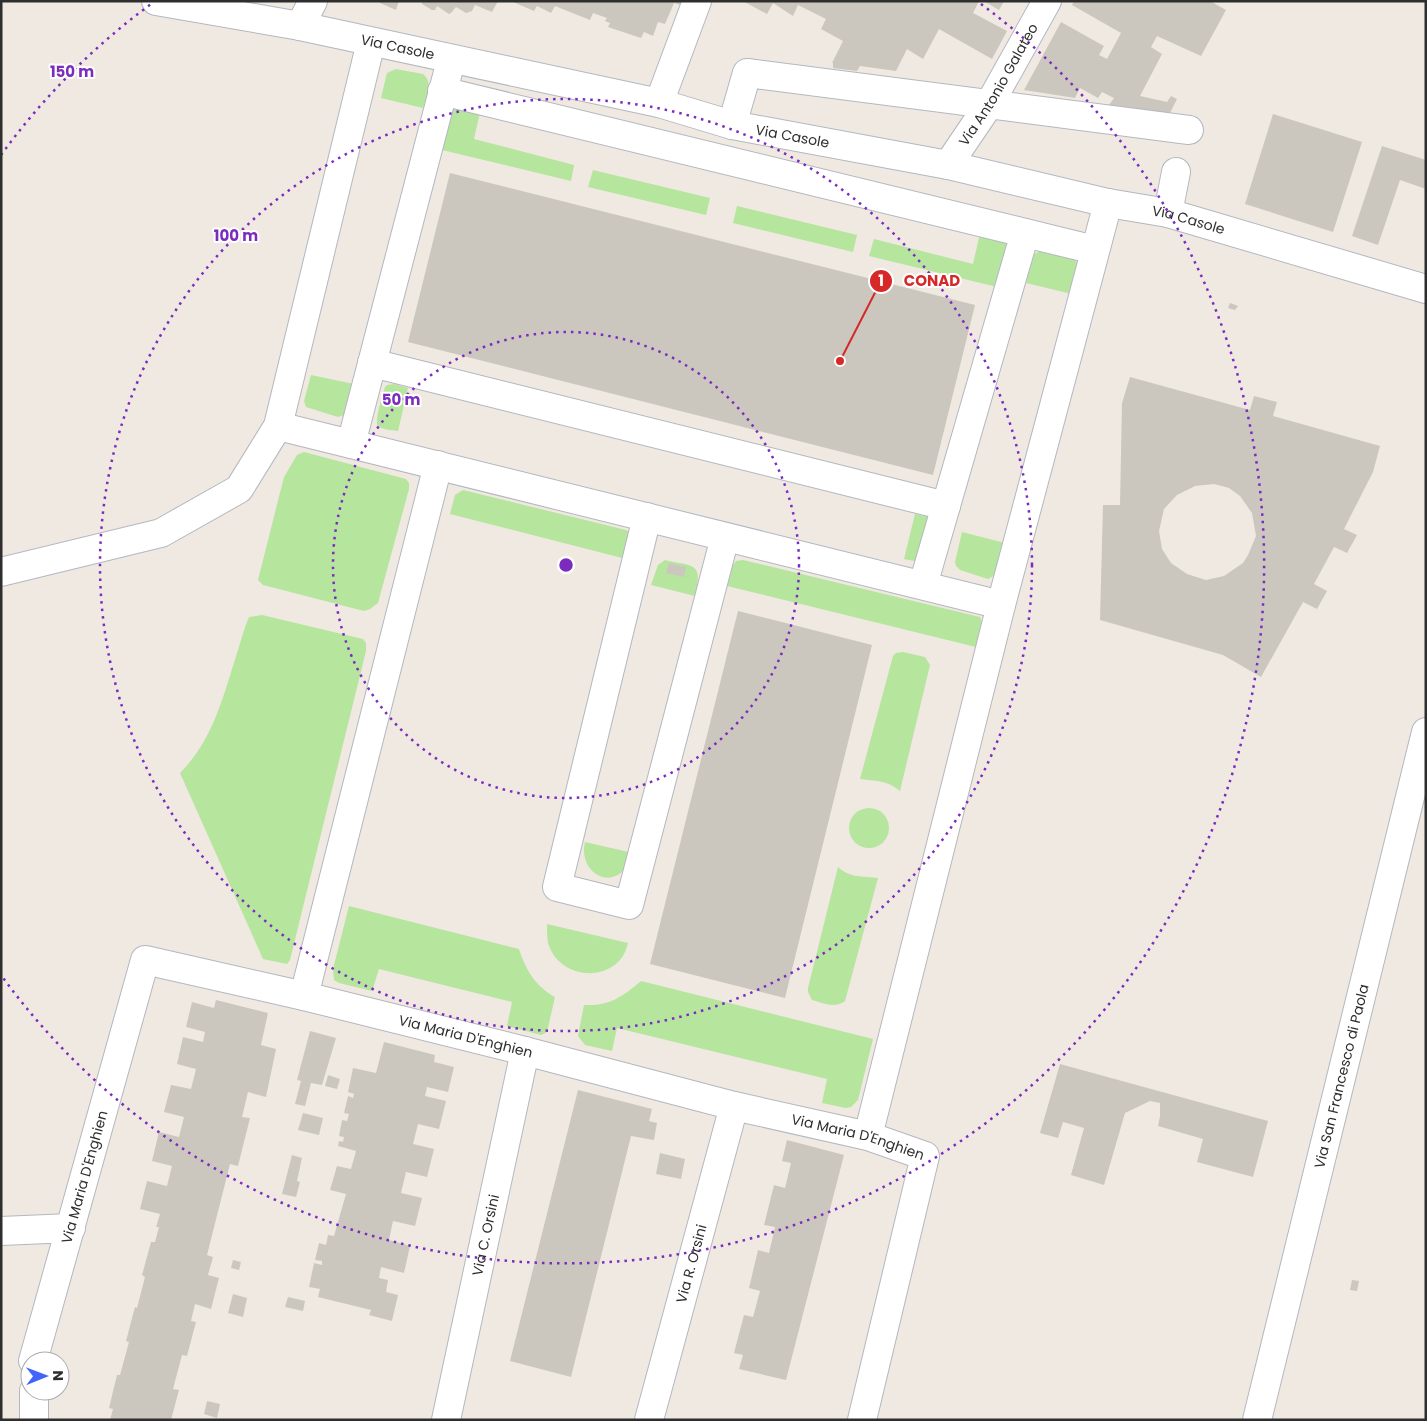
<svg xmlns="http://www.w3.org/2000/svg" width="1427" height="1421" viewBox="0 0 1427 1421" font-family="Poppins,sans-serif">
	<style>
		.green { fill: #b6e59e }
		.building { fill: #cbc7bf; fill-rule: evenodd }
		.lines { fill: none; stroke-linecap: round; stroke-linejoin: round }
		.minor-casing { stroke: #b4b7c1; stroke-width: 30 }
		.minor { stroke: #fff; stroke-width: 28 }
		.ring { fill: none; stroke: #7b2cbf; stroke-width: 2.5; stroke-dasharray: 2.5 5 }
		.labels { text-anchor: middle; stroke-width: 4; stroke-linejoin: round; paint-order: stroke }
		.street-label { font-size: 14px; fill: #2e2e2e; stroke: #fff }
		.centre { fill: #7b2cbf; stroke: #fff; stroke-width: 2.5 }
		.ring-label { font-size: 15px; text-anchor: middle; font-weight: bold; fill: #7b2cbf; stroke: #fff; stroke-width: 4; stroke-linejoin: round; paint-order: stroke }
		.leader { fill: none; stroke: #d62828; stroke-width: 2 }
		.callout-dot { fill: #d62828; stroke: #fff; stroke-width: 2 }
		.mark-label { font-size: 15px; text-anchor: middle; font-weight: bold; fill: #fff }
		.callout-label { font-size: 15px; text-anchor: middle; font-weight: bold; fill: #d62828; stroke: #fff; stroke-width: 4; stroke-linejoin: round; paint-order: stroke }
	</style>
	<rect width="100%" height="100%" fill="#efe9e1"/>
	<!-- green -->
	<g class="green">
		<path d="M396,69L423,74C434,83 426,97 423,108L381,98L387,73Z"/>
		<path d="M454,107L480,112L474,139L574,165L571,181L442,150Z"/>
		<path d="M593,170L710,198L706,215L588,187Z"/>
		<path d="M737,206L857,235L853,252L733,223Z"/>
		<path d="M980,233L1005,241L1006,245L997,287L869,256L874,239L973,264Z"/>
		<path d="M1042,250L1074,258L1078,264L1072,294L1026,283L1034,254Z"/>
		<path d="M311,375L354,384L344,415L338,417L306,407L304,401Z"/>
		<path d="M394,384L408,388L398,431C393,430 382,430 378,426C374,421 383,394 385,387L387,385Z"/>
		<path d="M304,452L406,479L409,483V489L378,603L370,609L364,611L263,585L258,580L284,477L297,455Z"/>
		<path d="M463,490L626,530L630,533L626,559L450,514L455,495Z"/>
		<path d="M915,514L929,517L919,562L904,559Z"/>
		<path d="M962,532L1005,543L997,574L988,579L960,570L956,566L955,562Z"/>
		<path d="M665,560C695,567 703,562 695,596L651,585L658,565Z"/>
		<path d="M743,560L980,617L983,625L976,647L727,586L733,565L736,561Z"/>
		<path d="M262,615L363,639L366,643V651L290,960L287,964L263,959L180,773C213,740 223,697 237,653C241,641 244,628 249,617Z"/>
		<path d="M903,652L925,657L930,665L900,791C887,780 876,781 860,779L893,656L896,653Z"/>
		<circle cx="869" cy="828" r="20"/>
		<path d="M585,842L633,853C631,858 629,864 626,868C607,891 578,869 585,842Z"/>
		<path d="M838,867C850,878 862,876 878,878L845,1001C835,1009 823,1003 812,1000L808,992V988Z"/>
		<path d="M349,906L519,949C526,970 535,986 555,997L547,1032L541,1035L507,1026L512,1002L379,969L372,991L339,983L334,980L333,969Z"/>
		<path d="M547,924L628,943C626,950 624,956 619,961C597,983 557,974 548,943C547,937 547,930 547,924Z"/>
		<path d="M641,981L873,1039L858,1100L851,1107L846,1108L822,1103L827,1079L617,1028L612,1051L585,1045L578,1036L584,1005C610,1006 622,997 641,981Z"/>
	</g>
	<!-- building -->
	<g class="building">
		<path d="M381,1H399L396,10L380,3Z"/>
		<path d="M422,1H498L492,12L475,5L472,11L466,13L456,7L451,13L449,14L437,6L435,10H432L422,4Z"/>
		<path d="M511,1H686L684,6L674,3L665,24L658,22L653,36L644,32L641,38L608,27L610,23L605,21L607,18L593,13L590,20L555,6L551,13L537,6L534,11Z"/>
		<path d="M743,1H979L973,13L1007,31L992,59L939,29L923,59L907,49L896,71L860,66L857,71L833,68V63H832L843,41L821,29L826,19L798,5L793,16L773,3L767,14Z"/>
		<path d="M984,1H1004L999,10Z"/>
		<path d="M1074,1H1210L1226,10L1201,56L1157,36L1151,47L1162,54L1140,96L1167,102L1171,96L1177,99L1169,115H1162L1134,108L1109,105L1114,98L1102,92L1098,98L1080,88L1075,98L1024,90L1061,22L1104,46L1099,55L1107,59L1121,33L1072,5Z"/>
		<path d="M1273,114L1362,142L1333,232L1245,204Z"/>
		<path d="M1382,146L1426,160V189L1400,180L1378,245L1352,236Z"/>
		<path d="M450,173L975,305L933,475L408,342Z"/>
		<path d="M1230,303L1238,306L1235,310L1228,308Z"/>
		<path d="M1130,377L1250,410L1254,396L1277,402L1273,416L1380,446L1373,472L1344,529L1357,535L1347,553L1334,547L1314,584L1327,591L1317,609L1303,602L1261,677L1223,655L1100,620L1103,505H1120L1122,403ZM1214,484L1229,488L1240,496L1252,513L1256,536L1248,555L1243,563L1224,576L1206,580L1187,574L1171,563L1162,549L1159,531L1164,509L1177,495L1195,486Z"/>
		<path d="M669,563L686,567L684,577L666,573Z"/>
		<path d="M738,611L872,645L785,998L650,964Z"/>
		<path d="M216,1000L268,1013L261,1045L276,1049L266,1097L248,1092L242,1117L250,1118L238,1166L230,1164L207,1255L213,1257L208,1275L219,1278L211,1309L195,1304L191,1321L196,1322L187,1356L182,1355L173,1389L179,1390L171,1420H110L113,1409L109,1408L117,1375H120L129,1342L126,1341L135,1307L137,1308L145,1277L142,1275L151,1242H155L159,1227H156L160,1214L140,1209L147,1181L167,1186L172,1166L152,1161L159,1132L179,1137L184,1117L164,1112L171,1085L191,1089L196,1069L177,1064L183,1037L203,1042L205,1032L186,1027L192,1002L214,1008Z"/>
		<path d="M310,1031L336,1038L322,1085L311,1083L305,1106L295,1104L301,1081L297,1080Z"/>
		<path d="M384,1042L435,1055L434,1062L454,1067L448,1092L427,1087L425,1096L446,1101L439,1129L418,1124L413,1144L434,1149L427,1177L406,1172L401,1193L422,1198L415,1226L393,1221L389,1240L410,1246L404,1273L381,1267L379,1278L388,1280L386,1292L398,1295L392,1321L369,1315L371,1310L318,1297L320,1289L309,1287L314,1263L322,1265V1261L315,1260L319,1243L326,1245L328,1235L334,1236L346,1194L330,1190L337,1166L351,1169L356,1151L338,1146L339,1141L343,1142L344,1137L339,1136L342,1120L347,1121L349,1114L344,1113L348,1096L353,1098L354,1094L348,1092L353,1068L376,1073Z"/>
		<path d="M1060,1064L1268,1121L1253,1177L1197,1162L1203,1139L1158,1126L1160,1116V1103L1150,1101L1125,1113L1104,1185L1071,1175L1084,1128L1063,1122L1058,1138L1040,1133Z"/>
		<path d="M328,1075L340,1079L337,1089L325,1086Z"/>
		<path d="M578,1090L652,1109L649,1121L657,1123L654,1140L631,1136L571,1377L510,1361Z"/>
		<path d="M303,1113L323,1118L319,1135L298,1130Z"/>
		<path d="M787,1140L844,1155L786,1380L739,1369L743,1355L734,1353L744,1315L753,1317L760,1291L749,1288L758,1250L769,1253L775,1227L764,1225L774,1185L785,1188L791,1163L782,1161Z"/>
		<path d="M660,1153L685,1159L681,1179L656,1174Z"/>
		<path d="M292,1155L302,1158L297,1181L300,1182L296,1197L282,1194Z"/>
		<path d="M233,1260L241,1262L239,1270L231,1268Z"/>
		<path d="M1352,1280L1359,1281L1357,1291L1350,1290Z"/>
		<path d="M233,1294L247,1298L243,1317L228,1313Z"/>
		<path d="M288,1297L305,1301L303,1311L285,1307Z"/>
		<path d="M207,1401L220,1404L217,1418L204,1414Z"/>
	</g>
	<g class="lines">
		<defs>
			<g id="minor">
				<path id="s1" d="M156,1L300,26L659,103L732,125L948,165L1108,203L1168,213L1426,289"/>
				<path d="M300,26L313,1"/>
				<path d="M442,91L1095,250"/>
				<path d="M659,103L697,1"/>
				<path d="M732,125L747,73L1189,130"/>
				<path id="s2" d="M948,165L990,103L1047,1"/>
				<path d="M1168,213L1176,172"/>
				<path d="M372,363L946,506"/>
				<path d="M278,426L1001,605"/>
				<path d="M351,444L448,72"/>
				<path d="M647,517L557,887L629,905L725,537"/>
				<path d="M1,572L161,533L239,489L278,426L371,42"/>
				<path d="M923,585L1025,233"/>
				<path d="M304,996L438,465"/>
				<path d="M868,1136L1001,605L1108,203"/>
				<path d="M1,1231L71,1228"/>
				<path id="s3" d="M33,1361L145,960L304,996L525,1051L734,1106L868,1136L925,1156L862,1420"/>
				<path d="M34,1391V1420"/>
				<path id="s4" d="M446,1420L525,1051"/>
				<path id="s5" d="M649,1420L734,1106"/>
				<path id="s6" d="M1257,1420L1426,732"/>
			</g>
		</defs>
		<!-- minor casing -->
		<use href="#minor" class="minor-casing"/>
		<!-- minor -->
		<use href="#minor" class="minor"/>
	</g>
	<!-- distance rings -->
	<g class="ring">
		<circle cx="566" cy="565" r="233"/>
		<circle cx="566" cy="565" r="466"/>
		<path d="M1 155A698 698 0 0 1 151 4M981 4A698 698 0 1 1 1 975"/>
	</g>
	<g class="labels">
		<!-- street labels -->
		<g class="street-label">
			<text dy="5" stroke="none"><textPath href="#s1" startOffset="246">Via Casole</textPath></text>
			<text dy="5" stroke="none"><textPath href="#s2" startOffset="95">Via Antonio Galateo</textPath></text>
			<text dy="5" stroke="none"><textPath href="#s1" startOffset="651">Via Casole</textPath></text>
			<text dy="5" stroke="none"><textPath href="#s1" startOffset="1056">Via Casole</textPath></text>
			<text dy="5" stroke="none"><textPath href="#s3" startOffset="746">Via Maria D'Enghien</textPath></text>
			<text dy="5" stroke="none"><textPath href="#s6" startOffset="354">Via San Francesco di Paola</textPath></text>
			<text dy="5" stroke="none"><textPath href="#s3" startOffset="1151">Via Maria D'Enghien</textPath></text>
			<text dy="5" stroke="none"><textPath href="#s3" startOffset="191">Via Maria D'Enghien</textPath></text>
			<text dy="5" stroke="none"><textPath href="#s4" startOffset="189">Via C. Orsini</textPath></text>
			<text dy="5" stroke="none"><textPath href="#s5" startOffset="162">Via R. Orsini</textPath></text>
		</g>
	</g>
	<circle cx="566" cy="565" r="8" class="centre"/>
	<g class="ring-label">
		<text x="72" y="77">150 m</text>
		<text x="236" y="241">100 m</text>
		<text x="401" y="405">50 m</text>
	</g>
	<!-- callouts -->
	<path class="leader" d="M840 361L881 281"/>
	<g class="callout-dot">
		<circle cx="840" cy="361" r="5"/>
		<circle cx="881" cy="281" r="12"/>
	</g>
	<g class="mark-label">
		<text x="881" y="286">1</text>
	</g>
	<g class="callout-label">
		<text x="932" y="286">CONAD</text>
	</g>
	<!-- border -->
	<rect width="1427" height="1421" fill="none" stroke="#2e2e2e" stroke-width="5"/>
	<!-- north arrow -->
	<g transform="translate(45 1376) rotate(89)"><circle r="24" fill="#ffffff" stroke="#ababab"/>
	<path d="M0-4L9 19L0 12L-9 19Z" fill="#4264fb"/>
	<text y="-8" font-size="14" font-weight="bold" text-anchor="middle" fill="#2e2e2e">N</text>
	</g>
</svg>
